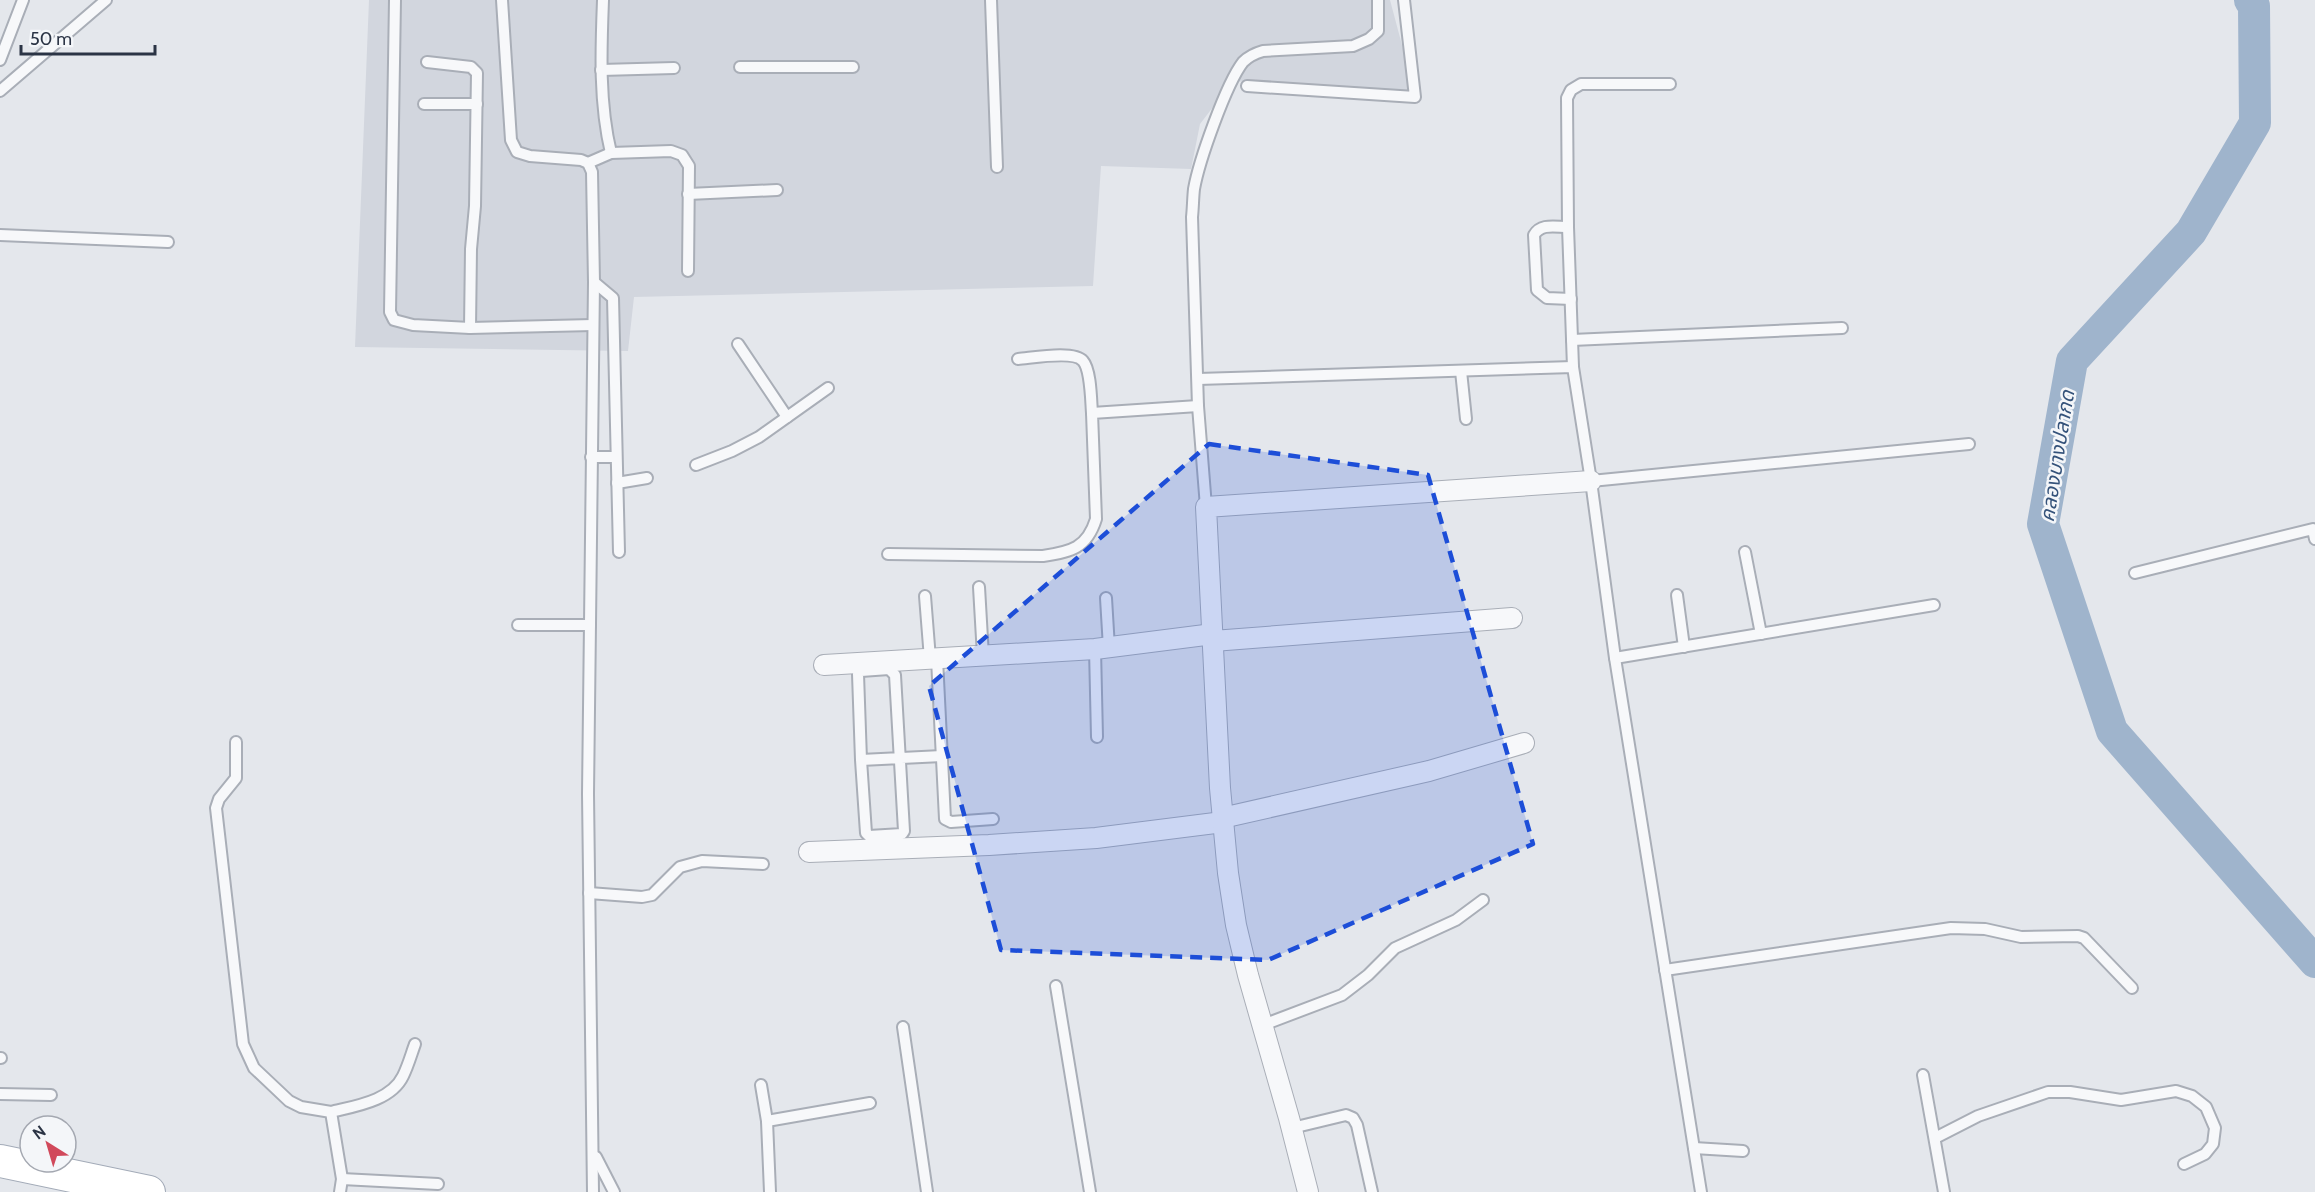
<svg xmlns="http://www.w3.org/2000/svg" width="2315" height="1192" viewBox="0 0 2315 1192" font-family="Cabin,'Noto Sans Thai',sans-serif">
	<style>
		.built { fill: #d2d6de }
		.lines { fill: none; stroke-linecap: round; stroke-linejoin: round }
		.river { stroke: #9fb4cc; stroke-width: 32 }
		.lane-casing { stroke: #a9aeb7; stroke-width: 14 }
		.street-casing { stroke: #a9aeb7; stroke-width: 22 }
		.primary-casing { stroke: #a3abb8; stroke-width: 34 }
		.lane { stroke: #f7f8fa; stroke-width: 10 }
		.street { stroke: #f7f8fa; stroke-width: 20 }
		.primary { stroke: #fff; stroke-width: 32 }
		.marked { fill: #1d4ed8; fill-opacity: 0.2; stroke: #1d4ed8; stroke-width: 4.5; stroke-dasharray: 12 8; stroke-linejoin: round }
		.labels { text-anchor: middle; stroke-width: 5; stroke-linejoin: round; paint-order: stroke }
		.water-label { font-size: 20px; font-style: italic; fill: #34527a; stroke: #f4f6f9 }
	</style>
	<rect width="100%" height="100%" fill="#e4e7ec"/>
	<!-- built -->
	<path class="built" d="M369,0H1390L1415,94L1233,81L1200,124L1191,169L1101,166L1093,286L634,297L628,351L355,347Z"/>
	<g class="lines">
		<!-- river -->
		<path class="river" d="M2250,0L2254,6L2255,123L2191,232L2072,361L2043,524L2112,731L2315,962"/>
		<defs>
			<g id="lane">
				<path d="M395,0L390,312L394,320L413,325L470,328L593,325"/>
				<path d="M502,0L511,140L517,152L530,156L581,160L588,163L592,172L594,282L588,794L593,1192"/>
				<path d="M603,0C601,51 599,103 611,153"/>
				<path d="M991,0L997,167"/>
				<path d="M0,60L23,0"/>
				<path d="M427,62L471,67L477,73L475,206L471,249L470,328"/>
				<path d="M740,67H853"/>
				<path d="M601,70L674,68"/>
				<path d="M1247,86L1415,97L1404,0"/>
				<path d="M0,91L106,0"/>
				<path d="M424,104H477"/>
				<path d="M588,163L611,153L671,151L682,155L689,166L688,271"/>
				<path d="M688,194L777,190"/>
				<path d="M1568,227C1555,227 1541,223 1534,235L1537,290L1547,298L1571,299"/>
				<path d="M0,235L168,242"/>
				<path d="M594,282L613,298L619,552"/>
				<path d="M1572,340L1842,328"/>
				<path d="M738,344L787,417"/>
				<path d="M1018,359C1032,358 1074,350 1083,361C1091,370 1091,401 1092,413"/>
				<path d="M1573,367L1568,227L1567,98L1571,90L1581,84H1670"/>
				<path d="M1461,371L1466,419"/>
				<path d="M1198,379L1573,367L1591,481L1615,658L1701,1192"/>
				<path d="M591,457H616"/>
				<path d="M696,465L732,451L759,437L828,388"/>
				<path d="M1591,481L1969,444"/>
				<path d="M617,483L647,478"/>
				<path d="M1206,507L1198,406L1192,217C1193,208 1193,198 1194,189C1199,161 1226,84 1243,62C1249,56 1256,53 1263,51L1353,46L1369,39L1378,31V0"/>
				<path d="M1745,552L1761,634"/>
				<path d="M888,554L1043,556C1071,552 1087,548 1096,519L1092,413L1198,406"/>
				<path d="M2135,573L2313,529L2315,539"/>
				<path d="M979,587L983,656"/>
				<path d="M1677,595L1684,647"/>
				<path d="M925,596L930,659"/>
				<path d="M1106,598L1109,648"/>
				<path d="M518,625H590"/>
				<path d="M1095,649L1097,737"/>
				<path d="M1615,658L1934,605"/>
				<path d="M937,659L945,819L951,822L993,819"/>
				<path d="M236,742V778L219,799L216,808L243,1044L254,1068L289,1101L301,1107L331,1112L342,1179L340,1192"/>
				<path d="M861,760L858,674L861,671L889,669L895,675L904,831L902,834L869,836L866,833L861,760L942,756"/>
				<path d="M589,893L642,897L652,895L680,867L702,861L763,864"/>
				<path d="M1665,970L1951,928L1985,929L2021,937L2078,936L2084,938L2132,988"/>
				<path d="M1056,986L1090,1192"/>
				<path d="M1263,1025L1342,995L1368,975L1395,948L1456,920L1483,900"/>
				<path d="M903,1027L927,1192"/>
				<path d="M0,1058H1"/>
				<path d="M1923,1075L1944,1192"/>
				<path d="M761,1085L767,1121"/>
				<path d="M0,1094L51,1095"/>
				<path d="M331,1112C355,1106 391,1101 403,1076C408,1066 411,1055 415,1044"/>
				<path d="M1292,1128L1346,1115L1353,1118L1357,1125L1372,1192"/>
				<path d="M1935,1138L1978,1116L2048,1092H2070L2121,1100L2176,1091L2192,1096L2206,1107L2215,1128L2213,1144L2205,1154L2184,1164"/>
				<path d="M1694,1148L1743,1151"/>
				<path d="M596,1157L614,1192"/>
				<path d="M342,1179L438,1184"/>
				<path d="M770,1192L767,1121L870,1103"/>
			</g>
			<g id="street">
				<path d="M1213,641L1512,618"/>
				<path d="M824,665L1095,649L1213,634"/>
				<path d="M1222,818L1429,771L1524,743"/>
				<path d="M809,852L989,845L1096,838L1223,822"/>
				<path d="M1308,1192L1289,1118L1248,975L1236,925L1228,873L1220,788L1206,507L1591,481"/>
			</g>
			<path id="primary" d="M0,1161L149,1192"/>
		</defs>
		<!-- lane casing -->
		<use href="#lane" class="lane-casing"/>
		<!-- street casing -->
		<use href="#street" class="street-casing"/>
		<!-- primary casing -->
		<use href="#primary" class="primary-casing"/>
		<!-- lane -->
		<use href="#lane" class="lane"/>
		<!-- street -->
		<use href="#street" class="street"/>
		<!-- primary -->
		<use href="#primary" class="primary"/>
	</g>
	<!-- marked area -->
	<path class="marked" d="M1209,444L1428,475L1533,844L1268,960L1001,950L929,686Z"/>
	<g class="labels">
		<!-- water labels -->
		<g class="water-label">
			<text transform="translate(2057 456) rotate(-81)" y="7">คลองบางปลากด</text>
		</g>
	</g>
	<!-- north arrow -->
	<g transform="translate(48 1144) rotate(323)"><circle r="28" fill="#f4f6f9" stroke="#a4a8b1" stroke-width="1.5"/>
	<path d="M0-4.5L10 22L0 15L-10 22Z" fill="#d1495b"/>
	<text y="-9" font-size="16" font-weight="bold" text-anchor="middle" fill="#2b3445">N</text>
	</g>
	<!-- scale -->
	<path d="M21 45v9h134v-9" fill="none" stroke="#2b3445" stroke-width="3"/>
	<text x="30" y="45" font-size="18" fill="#2b3445" stroke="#f4f6f9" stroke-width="4.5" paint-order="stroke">50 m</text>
</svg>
